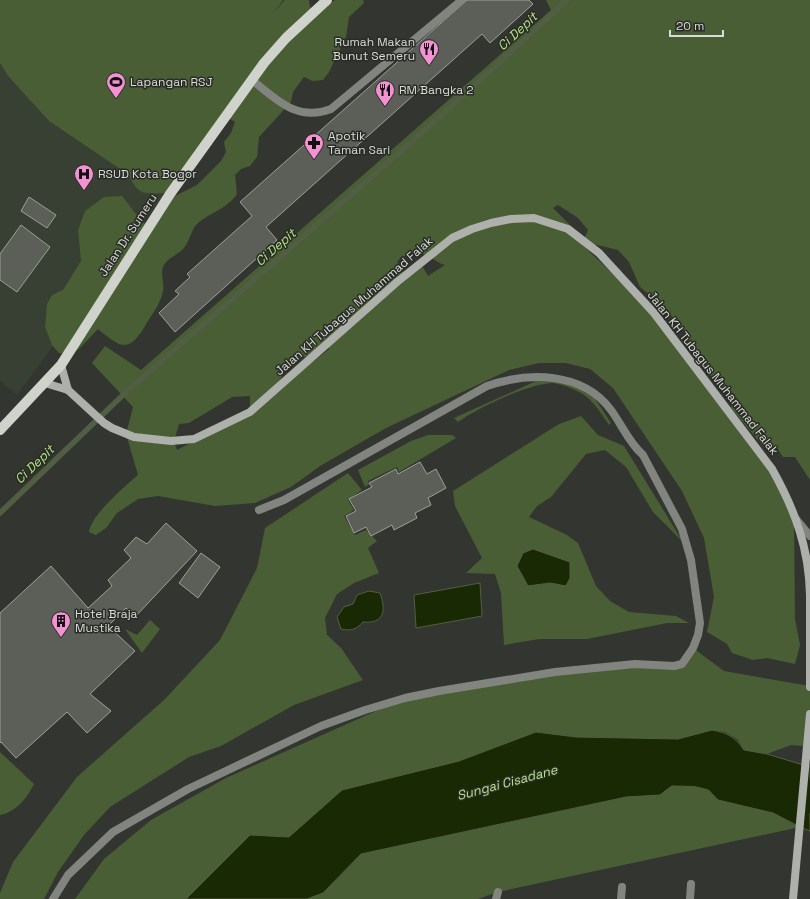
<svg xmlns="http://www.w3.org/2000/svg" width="810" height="899" viewBox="0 0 810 899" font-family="'Space Grotesk',sans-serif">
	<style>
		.built { fill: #383f33 }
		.green { fill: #495e34; fill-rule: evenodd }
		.water { fill: #182904; stroke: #525e43 }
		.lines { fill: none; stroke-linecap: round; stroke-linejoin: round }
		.stream { stroke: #525e43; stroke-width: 5.5 }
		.river { stroke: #182904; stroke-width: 32 }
		.building { fill: #5b5f58; stroke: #9ca099 }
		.service { stroke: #828480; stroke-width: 8 }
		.minor { stroke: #828480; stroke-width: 8 }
		.secondary { stroke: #adb0ab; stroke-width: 8 }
		.primary { stroke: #cfd3cc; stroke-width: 10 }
		.labels { text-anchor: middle; stroke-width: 3; stroke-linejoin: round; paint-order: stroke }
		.poi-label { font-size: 12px; fill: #d9dbd7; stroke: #292c26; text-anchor: start }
		.street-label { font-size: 12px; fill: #d9dbd7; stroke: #292c26 }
		.water-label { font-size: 13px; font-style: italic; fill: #b3e383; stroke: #292c26 }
	</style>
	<rect width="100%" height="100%" fill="#333630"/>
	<!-- built -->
	<path class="built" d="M0,0H307L17,395L0,381Z"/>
	<!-- green -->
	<g class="green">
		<path d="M0,0H283L274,12L285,0H309L310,7L318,13L335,0H363L364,3L349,17L346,37L329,72L323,80L313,81L304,77L293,92L291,102L259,137L257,157L250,166L241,169L235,175L237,194C227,209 211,212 198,223C191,229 190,242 183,249C178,254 171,257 166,262C158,272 165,280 163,291C161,302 154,312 148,321C130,352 124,351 98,329L79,349L69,354L59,353L52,345L45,327L47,304L52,295L63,290L81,261L78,230L85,211L104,197L122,196L142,222L151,227L167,200L197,185L221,161L226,152L224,142L231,133L235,122L227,117C218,138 216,140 195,150L185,178L169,193C147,193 139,198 129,175L49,121L9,77L0,63Z"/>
		<path d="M546,0H810V480L795,457H783L777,448L763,446L731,408L735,394L724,390L705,370L703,364L689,350L686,333L660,303L640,287L629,262L618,250L589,243L585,237L588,230L578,218L558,205L553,208L578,233L577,240L625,285L672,339L779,485L794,520L795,619L800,645L795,664L767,658L753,660L732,653L727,644L707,632L714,597L704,538L682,491L613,388L590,369L566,363H539L509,370L386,428L320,466L291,487L255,503L215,506L158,496L138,499L117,513L106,528L96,535L89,532C91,515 124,487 138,475L126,434L133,407L92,363L105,346L141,370L551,10ZM419,253C430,255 435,262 445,265L428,276L421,264L406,277L397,262L401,257ZM328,340L329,349L251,411L280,380L290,363L317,352ZM250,396V412L177,450L174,441L179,424L189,423L232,397Z"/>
		<path d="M545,377L574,380L592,394L611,423L609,425C600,412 591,396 575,390C569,387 558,383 552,383C528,384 477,408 458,422L454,418Z"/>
		<path d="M581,416L598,435L624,446L683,542L653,512L626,467L605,450L586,454L551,497L537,506L529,517L567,535L578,543L596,586L610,601L629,612L676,616L689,623H667L587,639H539L504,645L501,593L495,574L466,573L482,558L455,506L453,491L559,424Z"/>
		<path d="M428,435H452L456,438L399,472L397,467L368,481L369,484L365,487L358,470L411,441Z"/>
		<path d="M348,473L362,490L348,500L354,510L344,516L355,535L366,530L377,541L368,548L379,573L354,583L337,594L325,618L327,635L341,648L363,680L294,705L221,746L189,757L110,807L84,835L58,872L44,899H0V893L13,862L77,777L164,700L220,640L257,568L265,528Z"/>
		<path d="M150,620L160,629L142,653L125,629L137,635Z"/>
		<path d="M693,648L724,671L810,686V760L808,759L803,746L791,745L767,754L744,750L737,739L725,732L712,730L678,739L576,737L536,732L459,761L289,837L250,835L186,899H75L104,859L151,820L226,778L405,698L590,668L676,666Z"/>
		<path d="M0,752L34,784C27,798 16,812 0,815Z"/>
		<path d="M682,778L701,782L718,800L774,813L800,827L498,892L478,899H307L323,893L361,854L626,797L658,795Z"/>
	</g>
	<!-- water -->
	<g class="water">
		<path d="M533,549L570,562V578L566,586L550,583L528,586L517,566L523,553Z"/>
		<path d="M480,583L482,616L416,628L414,595Z"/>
		<path d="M369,591L380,593C386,610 385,624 363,622C356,630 351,631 341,629L337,617L344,607L353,604L357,595Z"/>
		<path d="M712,730C728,733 735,737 744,750L767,754L810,767V831L800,827L773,813L718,800L701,782L682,778L660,795L626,797L361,854L323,893L307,899H186L250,835L289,837L342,790L459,761L536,732L576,737L678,739Z"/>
	</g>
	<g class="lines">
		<!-- stream -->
		<path class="stream" d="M0,513L124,394L452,106L567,0"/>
		<!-- river -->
		<path class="river" d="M656,769L696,770L810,797"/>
	</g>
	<!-- building -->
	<g class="building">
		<path d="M467,0H529L533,4L490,43L482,34L266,227L277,240L175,332L159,313L179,294L175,291L190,277L187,274L252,216L240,202Z"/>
		<path d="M29,197L56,215L47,228L21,211Z"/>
		<path d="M21,225L50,247L17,292L0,280V254Z"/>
		<path d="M420,462L427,474L436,469L446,488L428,498L431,505L415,513L417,518L394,530L392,525L371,536L366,527L354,533L346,516L356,511L349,499L372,487L369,483L396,469L398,474Z"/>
		<path d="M166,523L197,551L135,617L126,608L108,626L135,651L90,694L111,711L87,733L67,712L16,758L1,742L0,743V613L51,566L88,608L112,586L108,580L131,558L124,550L136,537L147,544Z"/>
		<path d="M201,553L220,567L198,598L179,583Z"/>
	</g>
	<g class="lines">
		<!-- service -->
		<g class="service">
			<path d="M252,80C277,100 297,122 331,109L462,0"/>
			<path d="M796,519L810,536"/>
			<path d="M53,899L68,875L113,832L188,789L321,726L365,710L405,698L439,691L555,672L635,664L674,666L682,664L693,648L698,635L700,623L691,560L682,529L643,455C629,443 622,425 611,410C582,371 528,372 487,386L284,500L259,510"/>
		</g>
		<!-- minor -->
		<g class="minor">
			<path d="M496,899L498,892"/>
			<path d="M621,899L622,887"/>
			<path d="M690,899L691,884"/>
		</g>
		<!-- secondary -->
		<g class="secondary">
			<path d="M61,365L68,390"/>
			<path d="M45,383L68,390L104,423L112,428L134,437L171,441L194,439L250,412L397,282L452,238L472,229L491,223L511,219L534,218L568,229L599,253L654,313L772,469C795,510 809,548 810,595"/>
			<path d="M810,595V687"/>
			<path d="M793,899L810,714"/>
		</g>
		<!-- primary -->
		<path class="primary" d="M0,430L61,365L170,194L264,63L286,38L327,0"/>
	</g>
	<!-- icons -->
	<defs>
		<symbol id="restaurant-pin" viewBox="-11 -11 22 30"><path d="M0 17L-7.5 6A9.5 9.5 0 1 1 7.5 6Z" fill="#f491d3" stroke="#292c26"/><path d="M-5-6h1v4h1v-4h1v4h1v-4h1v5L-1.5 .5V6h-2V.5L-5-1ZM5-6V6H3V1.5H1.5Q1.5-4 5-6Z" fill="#111"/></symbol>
		<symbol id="stadium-pin" viewBox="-11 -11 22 30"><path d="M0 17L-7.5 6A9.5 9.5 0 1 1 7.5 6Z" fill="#f491d3" stroke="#292c26"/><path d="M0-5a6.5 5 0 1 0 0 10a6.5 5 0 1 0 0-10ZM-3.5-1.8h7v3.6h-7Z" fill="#111"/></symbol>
		<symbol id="pharmacy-pin" viewBox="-11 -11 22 30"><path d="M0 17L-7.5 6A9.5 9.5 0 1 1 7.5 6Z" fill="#f491d3" stroke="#292c26"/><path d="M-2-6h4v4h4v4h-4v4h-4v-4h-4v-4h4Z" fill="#111"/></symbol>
		<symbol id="hospital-pin" viewBox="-11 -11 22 30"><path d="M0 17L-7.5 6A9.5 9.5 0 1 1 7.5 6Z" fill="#f491d3" stroke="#292c26"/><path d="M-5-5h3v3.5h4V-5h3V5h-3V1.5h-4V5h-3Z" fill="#111"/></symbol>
		<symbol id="building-pin" viewBox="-11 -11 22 30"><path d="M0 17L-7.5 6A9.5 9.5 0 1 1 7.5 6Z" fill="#f491d3" stroke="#292c26"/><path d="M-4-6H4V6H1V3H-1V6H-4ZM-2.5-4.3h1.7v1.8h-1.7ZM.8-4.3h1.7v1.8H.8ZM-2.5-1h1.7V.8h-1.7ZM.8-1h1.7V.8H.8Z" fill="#111"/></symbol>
	</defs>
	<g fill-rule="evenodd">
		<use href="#restaurant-pin" x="418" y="38" width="22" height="30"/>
		<use href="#stadium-pin" x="105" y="71" width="22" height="30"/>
		<use href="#restaurant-pin" x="374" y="79" width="22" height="30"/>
		<use href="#pharmacy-pin" x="303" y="132" width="22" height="30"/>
		<use href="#hospital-pin" x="73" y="163" width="22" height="30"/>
		<use href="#building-pin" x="50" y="610" width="22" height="30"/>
	</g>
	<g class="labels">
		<!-- poi labels -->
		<g class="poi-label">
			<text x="415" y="46" text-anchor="end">Rumah Makan<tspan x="415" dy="14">Bunut Semeru</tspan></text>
			<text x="130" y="86">Lapangan RSJ</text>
			<text x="399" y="94">RM Bangka 2</text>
			<text x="328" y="140">Apotik<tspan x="328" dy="14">Taman Sari</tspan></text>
			<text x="98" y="178">RSUD Kota Bogor</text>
			<text x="75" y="618">Hotel Braja<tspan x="75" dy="14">Mustika</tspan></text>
		</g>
		<!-- street labels -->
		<g class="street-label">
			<text transform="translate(128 235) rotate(-57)" y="4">Jalan Dr. Sumeru</text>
			<text transform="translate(354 306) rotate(-41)" y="4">Jalan KH Tubagus Muhammad Falak</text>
			<text transform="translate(713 373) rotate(52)" y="4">Jalan KH Tubagus Muhammad Falak</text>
		</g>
		<!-- water labels -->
		<g class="water-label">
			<text transform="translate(517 31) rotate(-43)" y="5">Ci Depit</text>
			<text transform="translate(275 247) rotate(-41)" y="5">Ci Depit</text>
			<text transform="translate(34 464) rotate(-44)" y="5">Ci Depit</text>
			<text transform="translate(507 782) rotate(-15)" y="5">Sungai Cisadane</text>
		</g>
	</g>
	<!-- scale -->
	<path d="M670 30v6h53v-6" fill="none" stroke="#d9dbd7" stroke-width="2"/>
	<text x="676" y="30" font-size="12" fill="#d9dbd7" stroke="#292c26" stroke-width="3" paint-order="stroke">20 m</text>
</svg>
